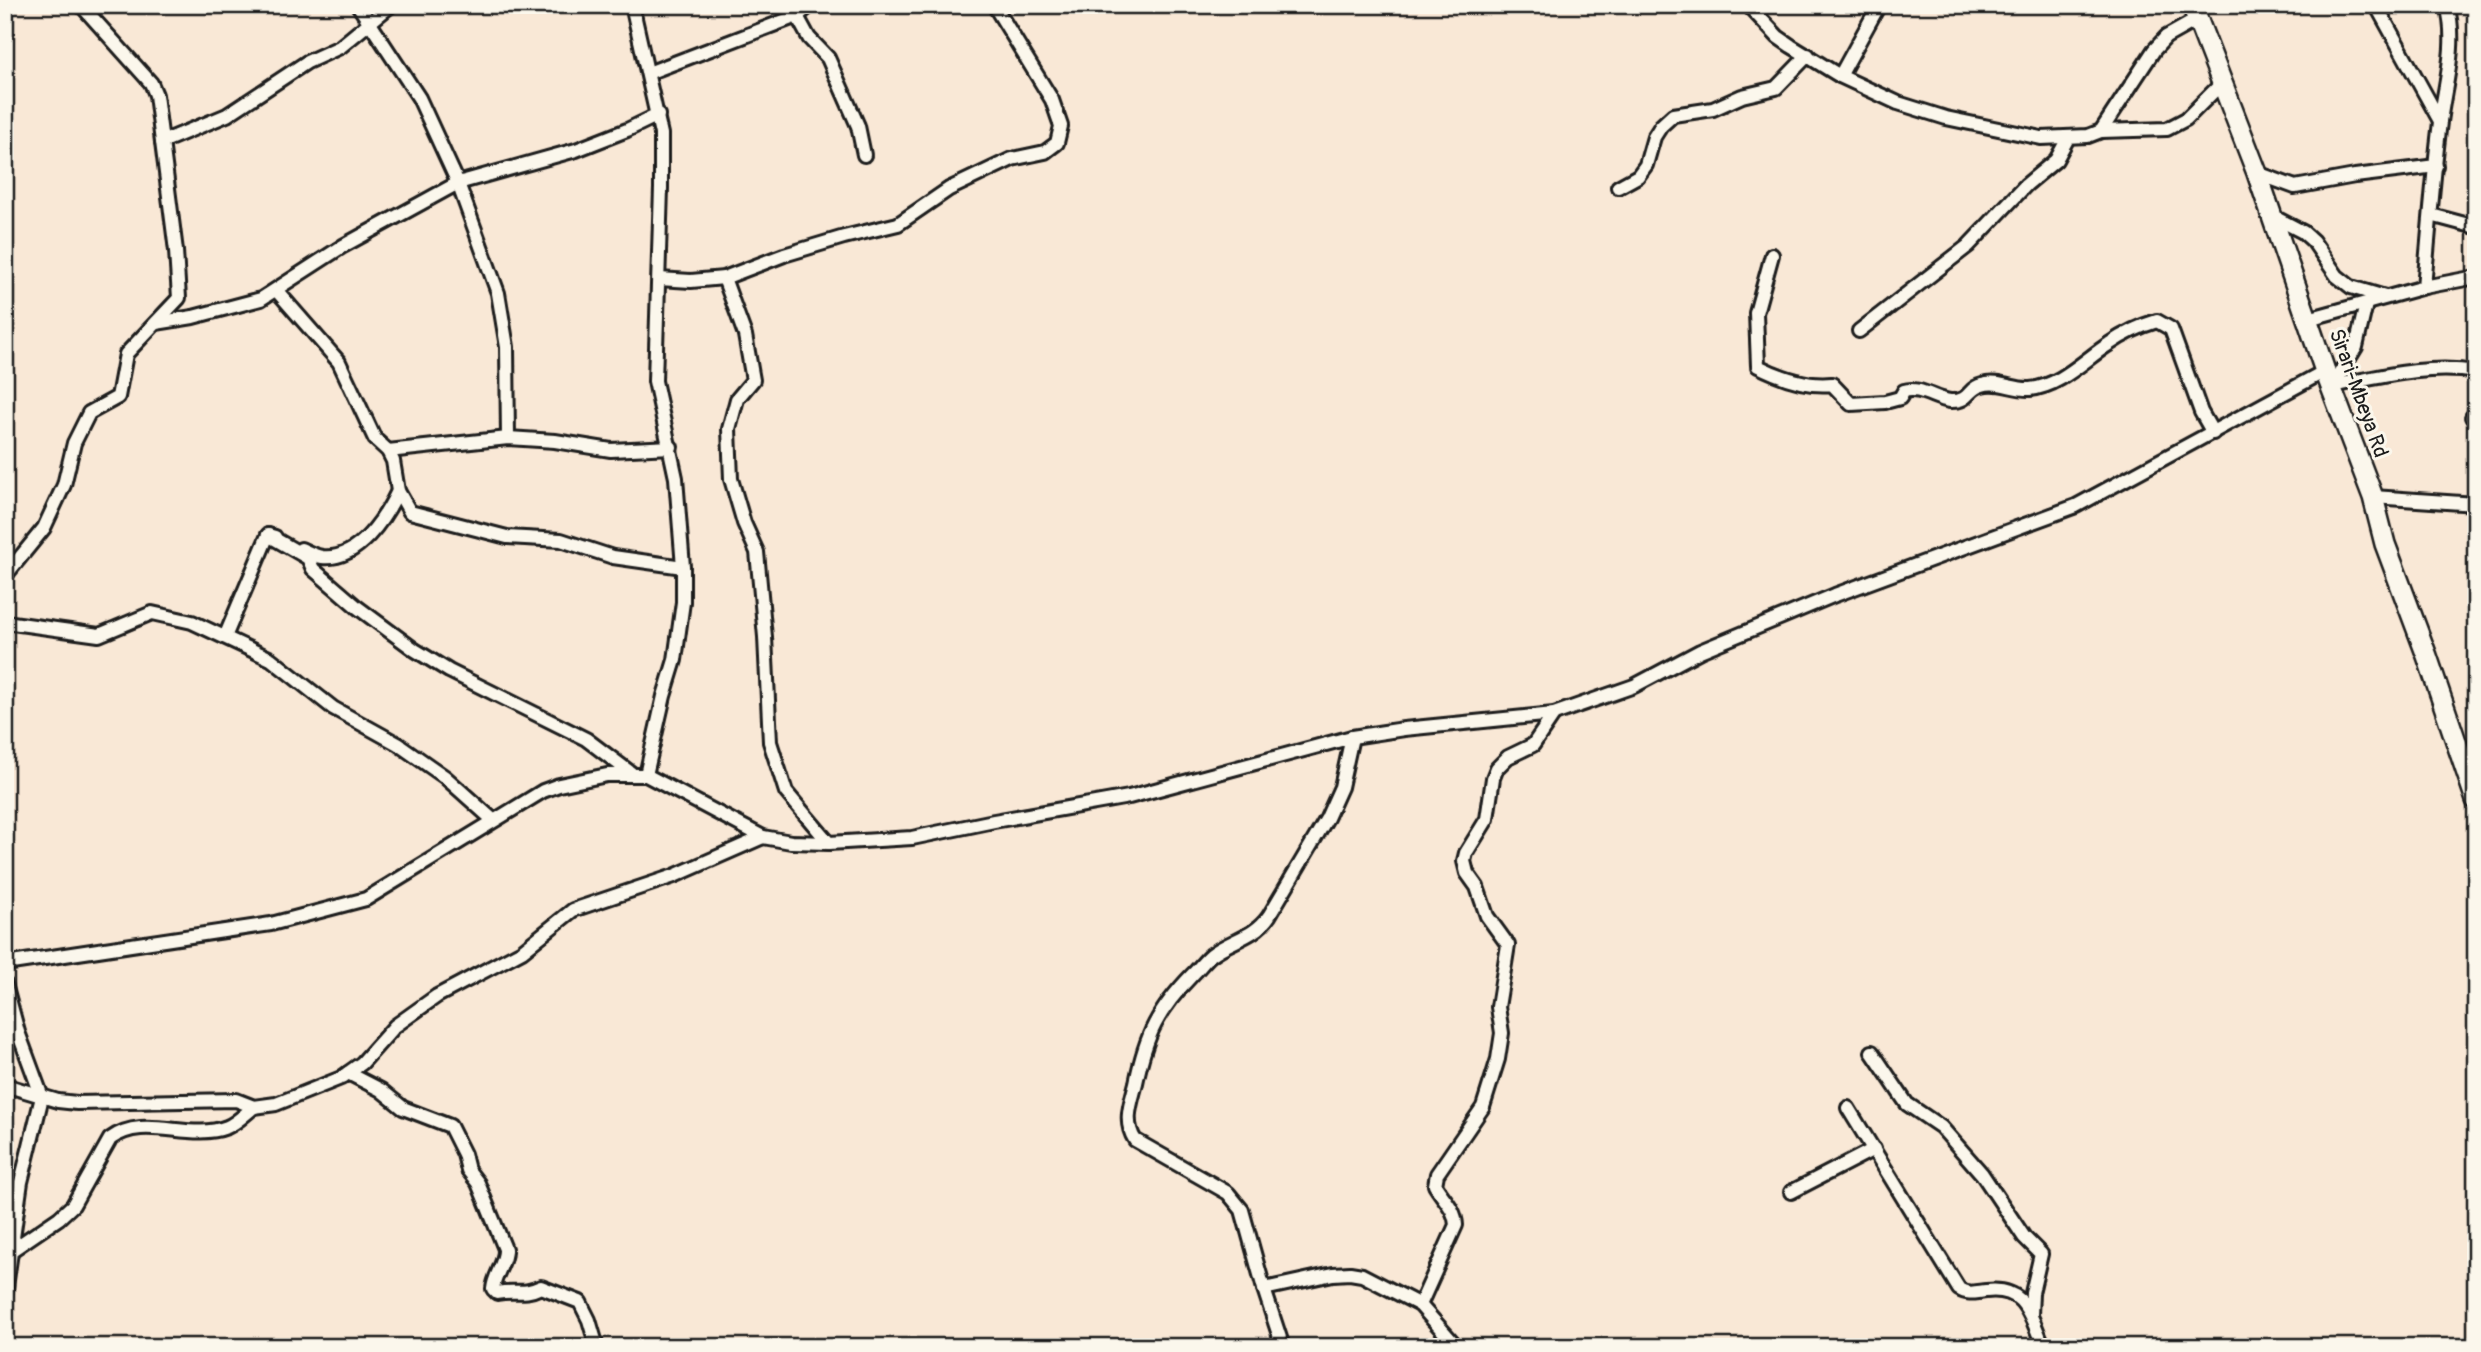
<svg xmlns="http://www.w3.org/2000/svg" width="2481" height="1352" viewBox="0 0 2481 1352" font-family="Pangolin,sans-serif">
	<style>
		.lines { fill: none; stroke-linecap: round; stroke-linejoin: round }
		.minor-casing { stroke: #1c1c1c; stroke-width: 18 }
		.highway-casing { stroke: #1c1c1c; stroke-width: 24 }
		.minor { stroke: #fbf7ec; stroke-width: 12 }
		.highway { stroke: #fbf7ec; stroke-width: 19 }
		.labels { text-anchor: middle; stroke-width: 6; stroke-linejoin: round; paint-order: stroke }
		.street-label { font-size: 21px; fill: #1c1c1c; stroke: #fbf7ec }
	</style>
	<rect width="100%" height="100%" fill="#f9e8d6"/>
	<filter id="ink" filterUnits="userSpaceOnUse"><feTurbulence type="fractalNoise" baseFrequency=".0143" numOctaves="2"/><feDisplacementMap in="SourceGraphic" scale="14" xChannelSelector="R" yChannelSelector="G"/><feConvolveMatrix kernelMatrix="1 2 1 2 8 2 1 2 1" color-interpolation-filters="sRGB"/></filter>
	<g filter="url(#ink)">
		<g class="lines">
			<defs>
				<g id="minor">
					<path d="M358,5L419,98L458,183L498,293L507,347L508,438"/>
					<path d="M632,5L661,134V188L655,381L676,478L683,567V602L675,660L664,696L646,775"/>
					<path d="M1748,5L1778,37L1791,46L1840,76L1898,103L1946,118L2041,138L2088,136L2101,131L2154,50L2166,37L2198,19"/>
					<path d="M2376,5L2440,121"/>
					<path d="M797,16L809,38L828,58L858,126L864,155"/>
					<path d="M648,73L797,16L811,5"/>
					<path d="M1840,76L1879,5"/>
					<path d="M2101,131L2167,129L2186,119L2222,83"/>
					<path d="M162,142L227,115L307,62L340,47L391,5"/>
					<path d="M2257,173L2295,187L2355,176L2436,166"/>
					<path d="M1618,187L1638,176L1646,165L1654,137L1661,126L1673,115L1713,109L1742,96L1776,88L1808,55"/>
					<path d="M2270,215L2303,232L2313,241L2337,276L2351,287L2385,297"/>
					<path d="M2431,215L2476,227"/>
					<path d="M1772,255L1756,313L1758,366C1780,377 1807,387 1832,384L1851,404L1885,402L1900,398L1904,391C1919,386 1935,399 1950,401C1971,402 1967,388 1982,385C1998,380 2014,390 2030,389C2061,386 2085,359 2109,344C2125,333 2140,326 2157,321L2171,329L2201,412L2213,433"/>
					<path d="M724,278L745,335L753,380L737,399L729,429L731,479L744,523L757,552L765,637L770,742L786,792L829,843"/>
					<path d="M659,279L691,281L724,278L784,255L844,237L898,224L949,189L1012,159L1045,152L1057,143L1061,126L1052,100L994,5"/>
					<path d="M2424,287C2429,232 2433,177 2440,122C2445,83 2458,44 2447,5"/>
					<path d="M277,291L339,362L375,439L388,451L393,461L398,491L410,512L507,537L561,540L613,557L683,567"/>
					<path d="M2308,319L2424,287L2476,277"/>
					<path d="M156,323L193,317L261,299L343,246L458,183L576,150L627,130L658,115"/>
					<path d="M1859,331L1968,246L2026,185L2056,160L2068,138"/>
					<path d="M2332,386C2379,377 2428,364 2476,372"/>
					<path d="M2332,386L2356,347L2366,304"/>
					<path d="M2472,417L2476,414"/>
					<path d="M388,451L508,438L555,441L611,450L671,447"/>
					<path d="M2373,497L2476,504"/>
					<path d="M268,535L308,558L313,569L357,607L415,650L449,671L586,739L631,773"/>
					<path d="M301,549C308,552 315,556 322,557C358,561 385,518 398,491"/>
					<path d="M5,576L44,528L64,485L74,443L89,413L118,397L126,354L179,298L176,251L156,95L151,83L81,5"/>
					<path d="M5,622L99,635L152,613L192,622L271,659L333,708L398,744L445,777L493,820"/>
					<path d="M225,637L268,535L275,537"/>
					<path d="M5,964L271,924L366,899L543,791L559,785L607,775H646L763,837L791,842L829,843L912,838L994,821L1129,797L1352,737L1404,729L1554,714L1634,686L1700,651L1835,595L2076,506L2325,371"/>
					<path d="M5,984L18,1032L42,1097L21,1182L5,1294"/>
					<path d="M1872,1052L1907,1104L1941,1127L1982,1174L2024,1237L2041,1254L2032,1293L2031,1315"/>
					<path d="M348,1073L381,1090L403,1108L450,1126L464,1154L468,1170L478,1183L505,1249C506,1262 494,1275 493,1289L497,1293C516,1289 522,1296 541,1287L580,1302L589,1320L597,1347"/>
					<path d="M5,1085L58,1101L77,1103L236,1100L254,1107L276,1104L341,1078L362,1063L395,1026L437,996L522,951L573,910L674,876L763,837"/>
					<path d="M1848,1108L1959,1289C1968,1295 1976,1292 1986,1291C2027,1286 2030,1317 2044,1347"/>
					<path d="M1791,1192L1874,1149"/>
					<path d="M12,1250L59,1218L73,1205L110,1139C145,1113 188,1142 227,1127C237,1123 246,1113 254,1107"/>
					<path d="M1264,1289L1333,1274L1350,1273L1362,1275L1420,1305L1457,1347"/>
					<path d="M1420,1305L1456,1225C1455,1208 1443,1199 1435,1185L1437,1174L1483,1107L1498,1059L1502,1033L1498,1007L1508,945L1487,916L1477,887L1467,873L1464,861L1466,853L1487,819L1493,778L1497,768L1508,757L1533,745L1554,714"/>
					<path d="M1283,1347L1264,1289L1242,1210L1228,1193L1135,1140C1123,1121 1131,1103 1136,1083C1146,1034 1158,1010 1193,974C1199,968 1205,960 1211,955C1232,939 1254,938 1269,916L1327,818L1341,787L1352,737"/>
				</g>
				<path id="highway" d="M2192,5L2257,173L2325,371L2373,497L2385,544L2427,656L2476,800"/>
			</defs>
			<!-- minor casing -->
			<use href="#minor" class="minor-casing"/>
			<!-- highway casing -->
			<use href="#highway" class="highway-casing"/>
			<!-- minor -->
			<use href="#minor" class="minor"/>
			<!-- highway -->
			<use href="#highway" class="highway"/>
		</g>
	</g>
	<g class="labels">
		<!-- street labels -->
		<g class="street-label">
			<text transform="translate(2359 393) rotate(70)" y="7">Sirari-Mbeya Rd</text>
		</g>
	</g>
	<!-- margin -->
	<rect width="2481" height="1352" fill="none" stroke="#fbf7ec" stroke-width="28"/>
	<rect x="14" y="14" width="2453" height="1324" fill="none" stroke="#1c1c1c" stroke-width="2.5" filter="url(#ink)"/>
</svg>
